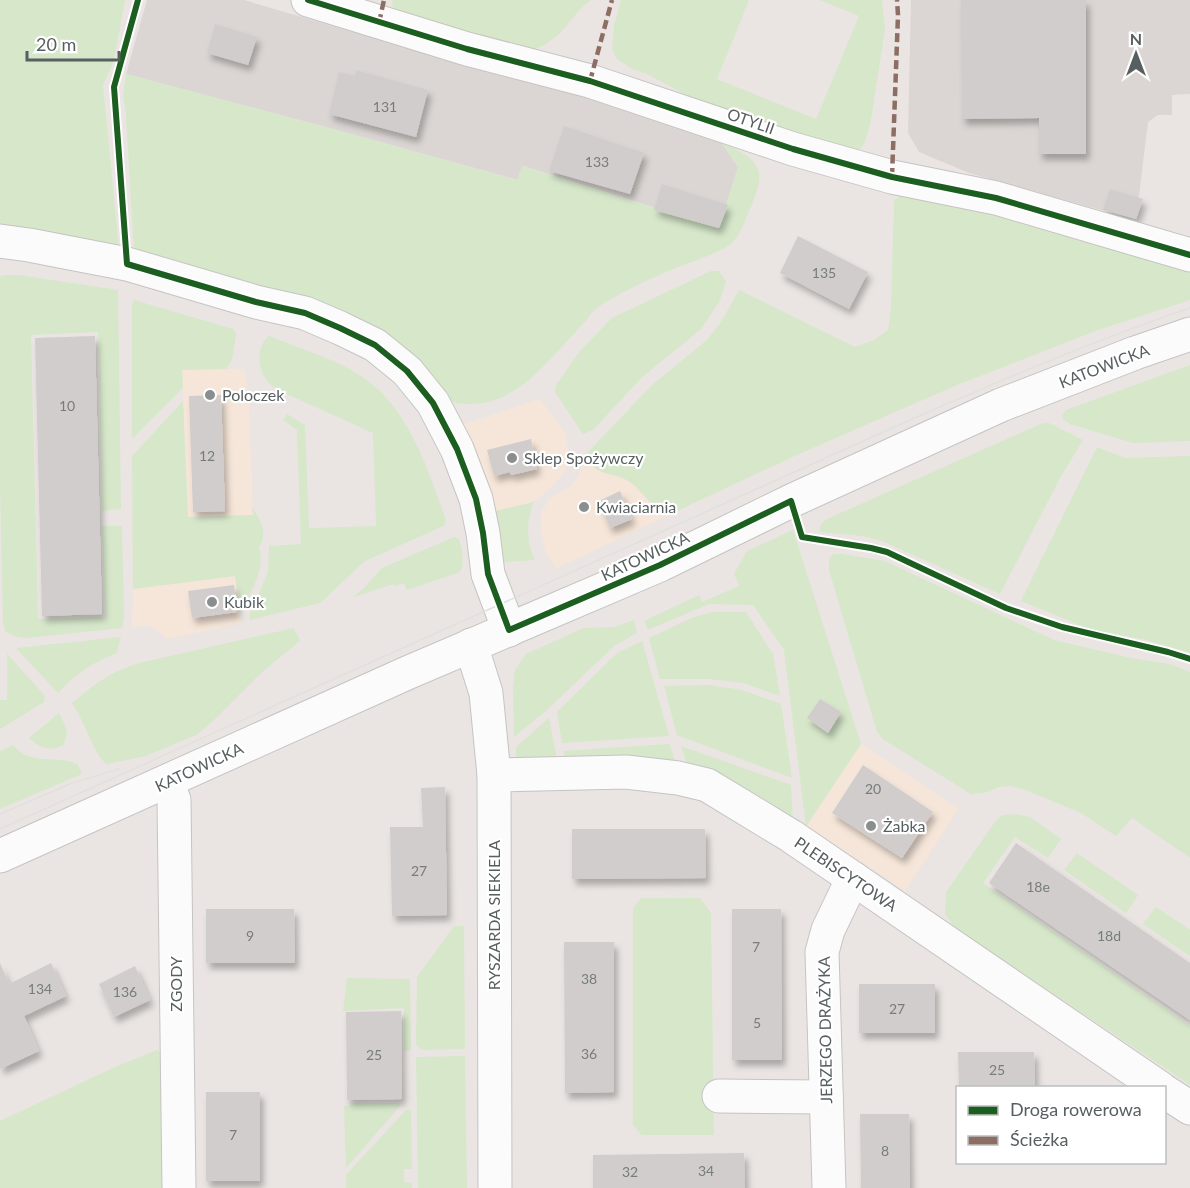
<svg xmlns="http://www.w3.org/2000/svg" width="1190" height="1188" viewBox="0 0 1190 1188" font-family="Lato,sans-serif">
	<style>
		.commercial { fill: #f6e6d9 }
		.industrial { fill: #dbd6d3 }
		.green { fill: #d6e7ca }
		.building { fill: #d1cdcc; filter: url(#shadow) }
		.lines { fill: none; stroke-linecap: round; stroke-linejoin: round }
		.street-casing { stroke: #c5c4c3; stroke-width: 35 }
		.secondary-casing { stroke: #c4c4c3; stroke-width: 35 }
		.street { stroke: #fcfbfb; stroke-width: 33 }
		.secondary { stroke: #fcfbfb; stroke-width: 33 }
		.tram { stroke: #e1e0e0; stroke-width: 1.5 }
		.quiet { stroke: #8d6e63; stroke-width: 4.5; stroke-dasharray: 9 4.5; stroke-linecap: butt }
		.cycleway-casing { stroke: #fff; stroke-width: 10 }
		.cycleway { stroke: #1b5e20; stroke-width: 6 }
		.poi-dot { fill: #8a8e8e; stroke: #fff; stroke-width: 2 }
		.labels { text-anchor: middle; stroke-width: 4.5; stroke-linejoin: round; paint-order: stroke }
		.number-label { font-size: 14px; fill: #777c7d }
		.street-label { font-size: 16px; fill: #575f61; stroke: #fff }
		.poi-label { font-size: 16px; fill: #575f61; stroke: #fff; text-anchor: start }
	</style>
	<defs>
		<filter id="shadow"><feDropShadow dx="3.5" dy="6" stdDeviation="3" flood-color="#0004"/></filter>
	</defs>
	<rect width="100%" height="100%" fill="#eae5e2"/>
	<!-- commercial -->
	<g class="commercial">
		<path d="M244,369L249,398L253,515L188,517L182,370Z"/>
		<path d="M540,399L565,433L569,456L568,467L557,482L534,502L487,513L457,427Z"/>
		<path d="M586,457L591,465L604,473L620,477L632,483L648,501L668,511H677L557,568L547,556L541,534V512L550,498L571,486L577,478Z"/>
		<path d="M236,576L241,623L167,639L152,626L132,627L133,589Z"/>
		<path d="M861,744L959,809L905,891L807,826Z"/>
	</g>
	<!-- industrial -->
	<g class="industrial">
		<path d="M147,0H244L346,30L548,84L721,142L738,167L719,228L523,166L518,180L322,126L126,74Z"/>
		<path d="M911,0H1190V94L1172,95V115H1158L1148,122L1139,196L1133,219L969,173L919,152L908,133Z"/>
	</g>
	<!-- green -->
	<g class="green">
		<path d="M0,0H125L114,60L103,85L119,250L0,229Z"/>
		<path d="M392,0H591C567,18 565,39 532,50L394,16Z"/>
		<path d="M621,0H749L717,79L816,119L859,16L820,0H882L885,29L871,120L865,142L860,149L851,151L798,138L694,99L647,74L632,69L616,58L612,49L614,25Z"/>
		<path d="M126,74L322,126L517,180L522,166L719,228L738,167L721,142C762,161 768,169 749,211C745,221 740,236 732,243C722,252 691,262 678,267C656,276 616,294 597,308C591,313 587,320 582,325C546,362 512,415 453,402L426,367L373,325L299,300L134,252L126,115L123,95Z"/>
		<path d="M909,192L923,194L1190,268V300L1098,330L957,385L799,454L677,511C648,512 649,495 630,482C614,471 597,478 586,457L588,452L653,384L707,340L721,322L739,290L855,347L874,340L888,330L891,309L894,200Z"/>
		<path d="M711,271H719L726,282L719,302L701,329L641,378L594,429L583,434L555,392L556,385L580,351L612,318Z"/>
		<path d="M7,275H19L118,290L121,509L102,511L98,332L31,335L38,619L105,617L102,526H122L124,616L122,628L26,638L17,637L6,632L3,623L0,483V276Z"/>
		<path d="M134,300L233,329L236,334L232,360L226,369L182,370L183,388L132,439V304Z"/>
		<path d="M269,336C299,348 333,358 361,376C410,408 427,469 446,520L445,525L439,528L365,561L320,603L250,620V614L268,572L269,546L301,544L297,430L283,420L287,414L305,425L309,528L376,526L373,433L282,392C278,389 273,387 270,384C257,372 255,347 269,336Z"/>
		<path d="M1190,365V441L1133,443L1070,424L1063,419L1062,415L1066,410Z"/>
		<path d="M183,401L188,517L253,515L252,507C261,520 268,533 259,547C266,572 250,592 240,613L235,576L133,589L132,456Z"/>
		<path d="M1043,423H1049L1083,440L1059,480L1000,594L882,541L863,536L819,532L821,524L827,519Z"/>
		<path d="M1097,447L1125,458L1190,456V653L1143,639L1092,630L1021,601Z"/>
		<path d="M534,502C526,519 526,543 535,560L506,562L493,566L487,513Z"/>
		<path d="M793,530L861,744L806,826L784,650L753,605L709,604L648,630L644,621L699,595L702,602L739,586L734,574L747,551Z"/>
		<path d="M454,537L459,539C462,548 465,563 460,572L407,590L404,583L395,586L394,584L353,597L364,588L382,568Z"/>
		<path d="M833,554H842L885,561L1054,640L1131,658L1170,664L1190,672V858L1132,818L1116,836L1081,813L1023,789L1011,786L998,787L989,792L971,794L884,740L877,732L829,570V559Z"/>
		<path d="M712,612H746L773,654L780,696L744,683L710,679H660L649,638L694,617Z"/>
		<path d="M634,620L637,633L614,646L549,708L514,737L513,687L515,670L526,654L584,628L614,627Z"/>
		<path d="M294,628L300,641L262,672L211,723L196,735L146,756L107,764C95,758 83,717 72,703C94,684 111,672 139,663Z"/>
		<path d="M121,637L117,653C93,662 75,674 58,693L16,648Z"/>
		<path d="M642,641L669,736L562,743L557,712L617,653Z"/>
		<path d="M7,654L45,696L44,702L0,729V700H7Z"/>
		<path d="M709,685L742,690L781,704L792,778L677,735L664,686Z"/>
		<path d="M59,713L67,730L64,744C52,753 38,747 29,738Z"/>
		<path d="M549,718L559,770H517L516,747Z"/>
		<path d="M669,744L680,773L568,769L563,751Z"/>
		<path d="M13,745C30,765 50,756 72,762L78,765L82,774L0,809V751Z"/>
		<path d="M681,746L791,785L793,822L691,776Z"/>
		<path d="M1015,814L1030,817L1061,839L1048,858L1015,837L983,883L1190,1026V1085L954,927L945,914L946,892L997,819L1003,815Z"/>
		<path d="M1077,853L1138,895L1126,913L1064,870Z"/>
		<path d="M641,898H700L711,913L714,1135H642L633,1125V908Z"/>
		<path d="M1156,907L1190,930V956L1143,924Z"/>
		<path d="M454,926H464L465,1049L423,1050L419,1048L416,1044L417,977Z"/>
		<path d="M347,978L410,979L411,1050L404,1051V1008L343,1011Z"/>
		<path d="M157,1050L163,1055L165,1188H0V1121L115,1067Z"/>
		<path d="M465,1056L467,1188H418L416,1057Z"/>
		<path d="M350,1103H399L400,1106L346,1168L344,1106H350Z"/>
		<path d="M406,1110H411L412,1169H404V1182L412,1183V1188H346V1175Z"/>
	</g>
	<!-- building -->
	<g class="building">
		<path d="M961,0H1086V154H1039V118L962,119Z"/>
		<path d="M215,24L257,37L248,65L207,53Z"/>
		<path d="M356,70L428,90L416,137L329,114L339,72L355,76Z"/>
		<path d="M564,126L644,153L630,194L549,171Z"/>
		<path d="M662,184L728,205L719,228L654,210Z"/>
		<path d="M1110,189L1143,199L1136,219L1103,210Z"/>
		<path d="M798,236L868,272L849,309L780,273Z"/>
		<path d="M95,336L102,614L42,616L35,338Z"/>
		<path d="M221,395L225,511L193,512L189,396Z"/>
		<path d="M531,439L537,469L511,475L510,472L494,476L487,450Z"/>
		<path d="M620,491L632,519L610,528L599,501Z"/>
		<path d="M234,585L237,612L192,618L188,591Z"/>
		<path d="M820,699L841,712L828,733L807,718Z"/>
		<path d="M863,765L933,812L902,858L832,813Z"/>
		<path d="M445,787L447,915L392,916L390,827H423L421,788Z"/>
		<path d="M572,829H705L706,878L572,879Z"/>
		<path d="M1016,843L1190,963V1020L989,883Z"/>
		<path d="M206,909H294L295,963H206Z"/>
		<path d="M732,909H781L782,1060H732Z"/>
		<path d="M564,942H614V1092L565,1093Z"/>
		<path d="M0,963L9,984L51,963L66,996L24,1016L39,1051L0,1069Z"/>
		<path d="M135,966L150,1000L114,1017L99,984Z"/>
		<rect x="859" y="984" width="76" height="49"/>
		<path d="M401,1011L402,1099L347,1100L346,1012Z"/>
		<path d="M958,1052H1034L1035,1088H959Z"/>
		<rect x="206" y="1092" width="54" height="89"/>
		<path d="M860,1114H909L910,1188H861Z"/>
		<path d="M744,1153L745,1188H593V1155Z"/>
	</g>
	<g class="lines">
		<defs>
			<g id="street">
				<path d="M308,0L467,49L590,81L793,149L892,177L996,198L1190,255"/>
				<path d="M0,241L29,245L127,264L256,302L305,313L340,328L375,345L407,371L433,403L457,449L476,499L483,533L488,574L509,630"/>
				<path d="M494,775L626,772L678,778L707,785L791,836L1160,1088"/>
				<path d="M167,783L174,800L179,1188"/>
				<path d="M1164,1091L1190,1108"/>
				<path d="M719,1096L826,1097"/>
				<path d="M829,1188L822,952L828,930L853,878"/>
			</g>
			<g id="secondary">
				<path d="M471,645L486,693L494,775L495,1188"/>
				<path d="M0,856L407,673L660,565L791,501L1001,405L1135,353L1190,334"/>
			</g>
		</defs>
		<!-- street casing -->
		<use href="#street" class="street-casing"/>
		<!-- secondary casing -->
		<use href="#secondary" class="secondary-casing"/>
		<!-- street -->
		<use href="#street" class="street"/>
		<!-- secondary -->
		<use href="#secondary" class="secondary"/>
		<!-- tram -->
		<g class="tram">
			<path d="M0,814L72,783L119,769"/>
			<path d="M0,829L919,416C1008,377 1098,339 1190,308"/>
		</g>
		<!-- quiet -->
		<g class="quiet">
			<path d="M379,23L384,0"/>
			<path d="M590,81L612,0"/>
			<path d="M892,177L898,15L897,0"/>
		</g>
		<defs>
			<g id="cycleway">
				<path d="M138,0L114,87L127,264L256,302L305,313L340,328L375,345L407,371L433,403L457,449L476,499L483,533L488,574L509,630L660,565L791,501L802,537L871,548L887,552L1006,608L1062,627L1168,652L1190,659"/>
				<path d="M308,0L467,49L590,81L793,149L892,177L996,198L1190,255"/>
			</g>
		</defs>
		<!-- cycleway casing -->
		<use href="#cycleway" class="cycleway-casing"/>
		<!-- cycleway -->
		<use href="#cycleway" class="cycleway"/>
	</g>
	<!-- markers -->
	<g class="poi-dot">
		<circle cx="210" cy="395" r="6"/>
		<circle cx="512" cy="458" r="6"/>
		<circle cx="584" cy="507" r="6"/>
		<circle cx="212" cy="602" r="6"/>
		<circle cx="871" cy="826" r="6"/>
	</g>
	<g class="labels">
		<!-- number labels -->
		<g class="number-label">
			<text x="385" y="112">131</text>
			<text x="597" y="167">133</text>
			<text x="824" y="278">135</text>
			<text x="67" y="411">10</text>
			<text x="207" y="461">12</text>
			<text x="873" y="794">20</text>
			<text x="419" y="876">27</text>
			<text x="1038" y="892">18e</text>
			<text x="250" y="941">9</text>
			<text x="1109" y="941">18d</text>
			<text x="756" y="952">7</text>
			<text x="589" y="984">38</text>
			<text x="40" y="994">134</text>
			<text x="125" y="997">136</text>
			<text x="897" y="1014">27</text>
			<text x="757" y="1028">5</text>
			<text x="589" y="1059">36</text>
			<text x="374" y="1060">25</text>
			<text x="997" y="1075">25</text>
			<text x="233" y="1140">7</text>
			<text x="885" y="1156">8</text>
			<text x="706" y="1176">34</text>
			<text x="630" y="1177">32</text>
		</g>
		<!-- street labels -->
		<g class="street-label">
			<text transform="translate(751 121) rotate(19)" y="6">OTYLII</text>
			<text transform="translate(1104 366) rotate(-21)" y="6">KATOWICKA</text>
			<text transform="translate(645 556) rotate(-25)" y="6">KATOWICKA</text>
			<text transform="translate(199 767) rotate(-25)" y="6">KATOWICKA</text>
			<text transform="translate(846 874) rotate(34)" y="6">PLEBISCYTOWA</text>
			<text transform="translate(494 915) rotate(-90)" y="6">RYSZARDA SIEKIELA</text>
			<text transform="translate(176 984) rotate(-90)" y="6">ZGODY</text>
			<text transform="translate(825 1030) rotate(-91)" y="6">JERZEGO DRAŻYKA</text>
		</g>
		<!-- poi labels -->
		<g class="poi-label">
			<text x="222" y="401">Poloczek</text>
			<text x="524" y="464">Sklep Spożywczy</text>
			<text x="596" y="513">Kwiaciarnia</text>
			<text x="224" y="608">Kubik</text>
			<text x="883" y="832">Żabka</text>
		</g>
	</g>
	<!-- legend -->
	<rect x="956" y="1086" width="210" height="78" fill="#ffffff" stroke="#bcbfc0" stroke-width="1.5"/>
	<rect x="968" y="1106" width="30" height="9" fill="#1b5e20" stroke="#bcbfc0" stroke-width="1.5"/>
	<text x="1010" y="1116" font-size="18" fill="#575f61">Droga rowerowa</text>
	<rect x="968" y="1136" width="30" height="9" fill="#8d6e63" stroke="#bcbfc0" stroke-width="1.5"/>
	<text x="1010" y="1146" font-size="18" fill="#575f61">Ścieżka</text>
	<!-- north arrow -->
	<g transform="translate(1136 54)" stroke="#ffffff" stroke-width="4.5" paint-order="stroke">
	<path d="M0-4.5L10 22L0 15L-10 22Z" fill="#575f61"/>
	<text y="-9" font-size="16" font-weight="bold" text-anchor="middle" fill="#575f61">N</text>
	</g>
	<!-- scale -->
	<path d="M27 51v9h92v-9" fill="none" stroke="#575f61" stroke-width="3"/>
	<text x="36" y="51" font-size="18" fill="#575f61" stroke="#ffffff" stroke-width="4.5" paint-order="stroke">20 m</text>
</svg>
